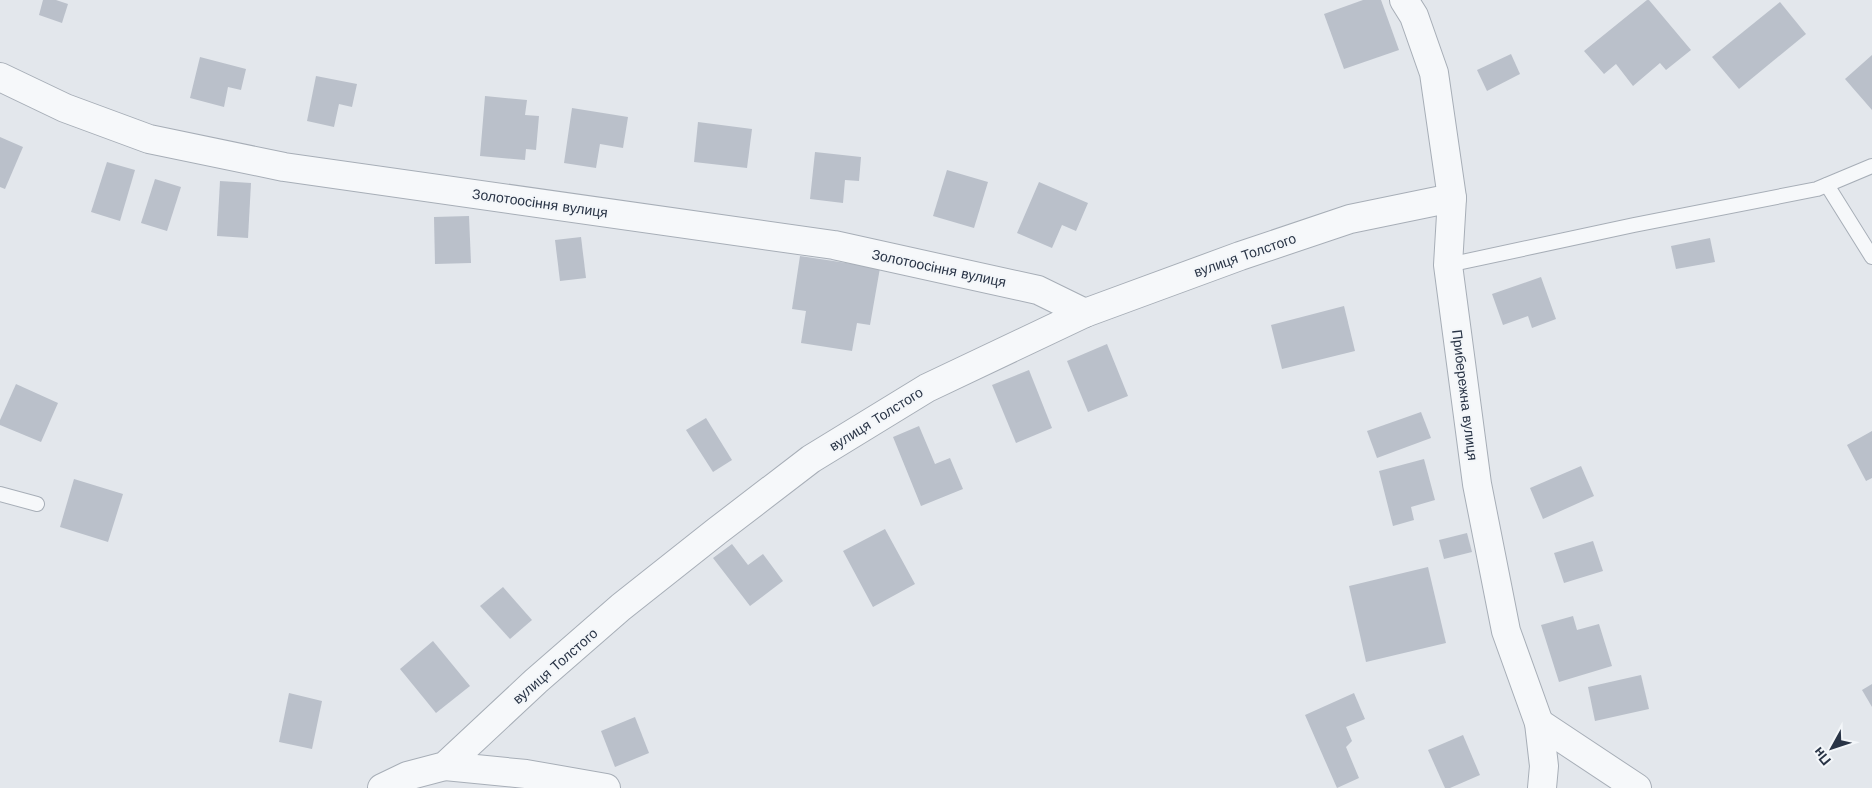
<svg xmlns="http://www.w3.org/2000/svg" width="1872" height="788" viewBox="0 0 1872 788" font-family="'Work Sans',sans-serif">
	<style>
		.building { fill: #bac0ca }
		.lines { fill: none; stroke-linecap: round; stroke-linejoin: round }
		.service-casing { stroke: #a7aeb7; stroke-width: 16 }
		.minor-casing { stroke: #a7aeb7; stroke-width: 30 }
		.service { stroke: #f6f8fa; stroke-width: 14 }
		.minor { stroke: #f6f8fa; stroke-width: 28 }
		.labels { text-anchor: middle; stroke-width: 4; stroke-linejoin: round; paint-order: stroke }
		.street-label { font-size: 14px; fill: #293446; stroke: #f3f6f9 }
	</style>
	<rect width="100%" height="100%" fill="#e3e7ec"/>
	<!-- building -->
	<g class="building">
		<path d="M43,0H56L68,4L62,23L39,15Z"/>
		<path d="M1363,0H1381L1399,50L1344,69L1324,14Z"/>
		<path d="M1647,0H1649L1691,50L1666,70L1660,63L1633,86L1616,64L1604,74L1584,51Z"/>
		<path d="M1780,2L1806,34L1739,89L1712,57Z"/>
		<path d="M1511,54L1520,74L1487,91L1477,70Z"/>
		<path d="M1872,55V110L1845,79Z"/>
		<path d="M200,57L246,69L241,90L228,87L224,107L190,98Z"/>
		<path d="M316,76L357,84L352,107L339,104L334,127L307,121Z"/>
		<path d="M485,96L527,100L525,115L539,116L536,150L526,149L525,160L480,156Z"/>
		<path d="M572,108L628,117L623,148L600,144L596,168L564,163Z"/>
		<path d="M698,122L752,129L747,168L694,162Z"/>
		<path d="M0,137L23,147L5,189L0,187Z"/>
		<path d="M815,152L861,157L859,181L845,180L843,203L810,199Z"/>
		<path d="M107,162L135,170L120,221L91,212Z"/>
		<path d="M947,170L988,182L974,228L933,216Z"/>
		<path d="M155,179L181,187L167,231L141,223Z"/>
		<path d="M220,181L251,183L248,238L217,236Z"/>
		<path d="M1039,182L1088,203L1076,231L1062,225L1052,248L1017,233Z"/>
		<path d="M469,216L471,263L435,264L434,217Z"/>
		<path d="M581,237L586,278L560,281L555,240Z"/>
		<path d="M1710,238L1715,262L1676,269L1671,246Z"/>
		<path d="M800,256L880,268L870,325L857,323L852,351L801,343L806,311L792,309Z"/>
		<path d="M1541,277L1556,319L1532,328L1528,316L1503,325L1492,294Z"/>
		<path d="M1344,306L1355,351L1282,369L1271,325Z"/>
		<path d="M1107,344L1128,396L1088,412L1067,361Z"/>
		<path d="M1029,370L1052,428L1016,443L992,385Z"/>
		<path d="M16,384L58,403L41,442L0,425V420Z"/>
		<path d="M1421,412L1431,438L1377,458L1367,431Z"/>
		<path d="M706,418L732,460L713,472L686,430Z"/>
		<path d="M919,426L935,464L950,458L963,489L921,506L893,437Z"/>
		<path d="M1872,431V478L1866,481L1847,445Z"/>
		<path d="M1424,459L1435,500L1411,507L1414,520L1393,526L1379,471Z"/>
		<path d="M1581,466L1594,496L1543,519L1530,488Z"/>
		<path d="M74,479L123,494L108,542L60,527Z"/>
		<path d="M885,529L915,584L873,607L843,551Z"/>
		<path d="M1467,533L1472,552L1444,559L1439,540Z"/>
		<path d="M1593,541L1603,571L1564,583L1554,553Z"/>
		<path d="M732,544L748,565L763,554L783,581L750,606L713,558Z"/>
		<path d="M1428,567L1446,643L1366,662L1349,586Z"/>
		<path d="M503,587L532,620L510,639L480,606Z"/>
		<path d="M1573,616L1577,630L1599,624L1612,666L1559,682L1541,625Z"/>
		<path d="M433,641L470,686L436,713L400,669Z"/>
		<path d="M1641,675L1649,709L1595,721L1588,687Z"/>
		<path d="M1872,684V707L1862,690Z"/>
		<path d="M289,693L322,701L312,749L279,742Z"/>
		<path d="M1354,693L1365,719L1346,727L1352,741L1346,747L1359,778L1337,788L1305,715Z"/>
		<path d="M635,717L649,753L615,767L601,731Z"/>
		<path d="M1463,735L1480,775L1450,788H1445L1428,750Z"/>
	</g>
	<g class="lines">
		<defs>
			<g id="service">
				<path d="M1827,185L1872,257"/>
				<path d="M1448,265L1634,225L1817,189L1872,166"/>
				<path d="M0,494L37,504"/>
			</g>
			<g id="minor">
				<path d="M1404,0L1414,16L1434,73L1452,198L1448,265L1477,484L1506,631L1539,723L1544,766L1542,788"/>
				<path d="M0,77L65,108L149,139L284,167L834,245L1038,290L1085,313"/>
				<path d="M1539,723L1637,788"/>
				<path d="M445,766L526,774L606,788"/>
				<path d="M382,788L407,776L445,766L536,681L621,607L717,531L811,459L927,388L1085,313L1240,256L1350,219L1452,198"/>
			</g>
		</defs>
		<!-- service casing -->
		<use href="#service" class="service-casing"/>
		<!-- minor casing -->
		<use href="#minor" class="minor-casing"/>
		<!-- service -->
		<use href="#service" class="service"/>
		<!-- minor -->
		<use href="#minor" class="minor"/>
	</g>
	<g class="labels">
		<!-- street labels -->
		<g class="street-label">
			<text transform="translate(540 203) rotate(8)" y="5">Золотоосіння вулиця</text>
			<text transform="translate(1245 255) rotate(-19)" y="5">вулиця Толстого</text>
			<text transform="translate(939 268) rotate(12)" y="5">Золотоосіння вулиця</text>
			<text transform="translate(1465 395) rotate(83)" y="5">Прибережна вулиця</text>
			<text transform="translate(876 419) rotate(-32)" y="5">вулиця Толстого</text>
			<text transform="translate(555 666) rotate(-41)" y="5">вулиця Толстого</text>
		</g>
	</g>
	<!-- north arrow -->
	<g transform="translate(1832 748) rotate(230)" stroke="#f3f6f9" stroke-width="4" paint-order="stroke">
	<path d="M0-4L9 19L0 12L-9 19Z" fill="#293446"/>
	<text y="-8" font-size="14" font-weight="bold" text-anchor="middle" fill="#293446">Пн</text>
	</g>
</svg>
